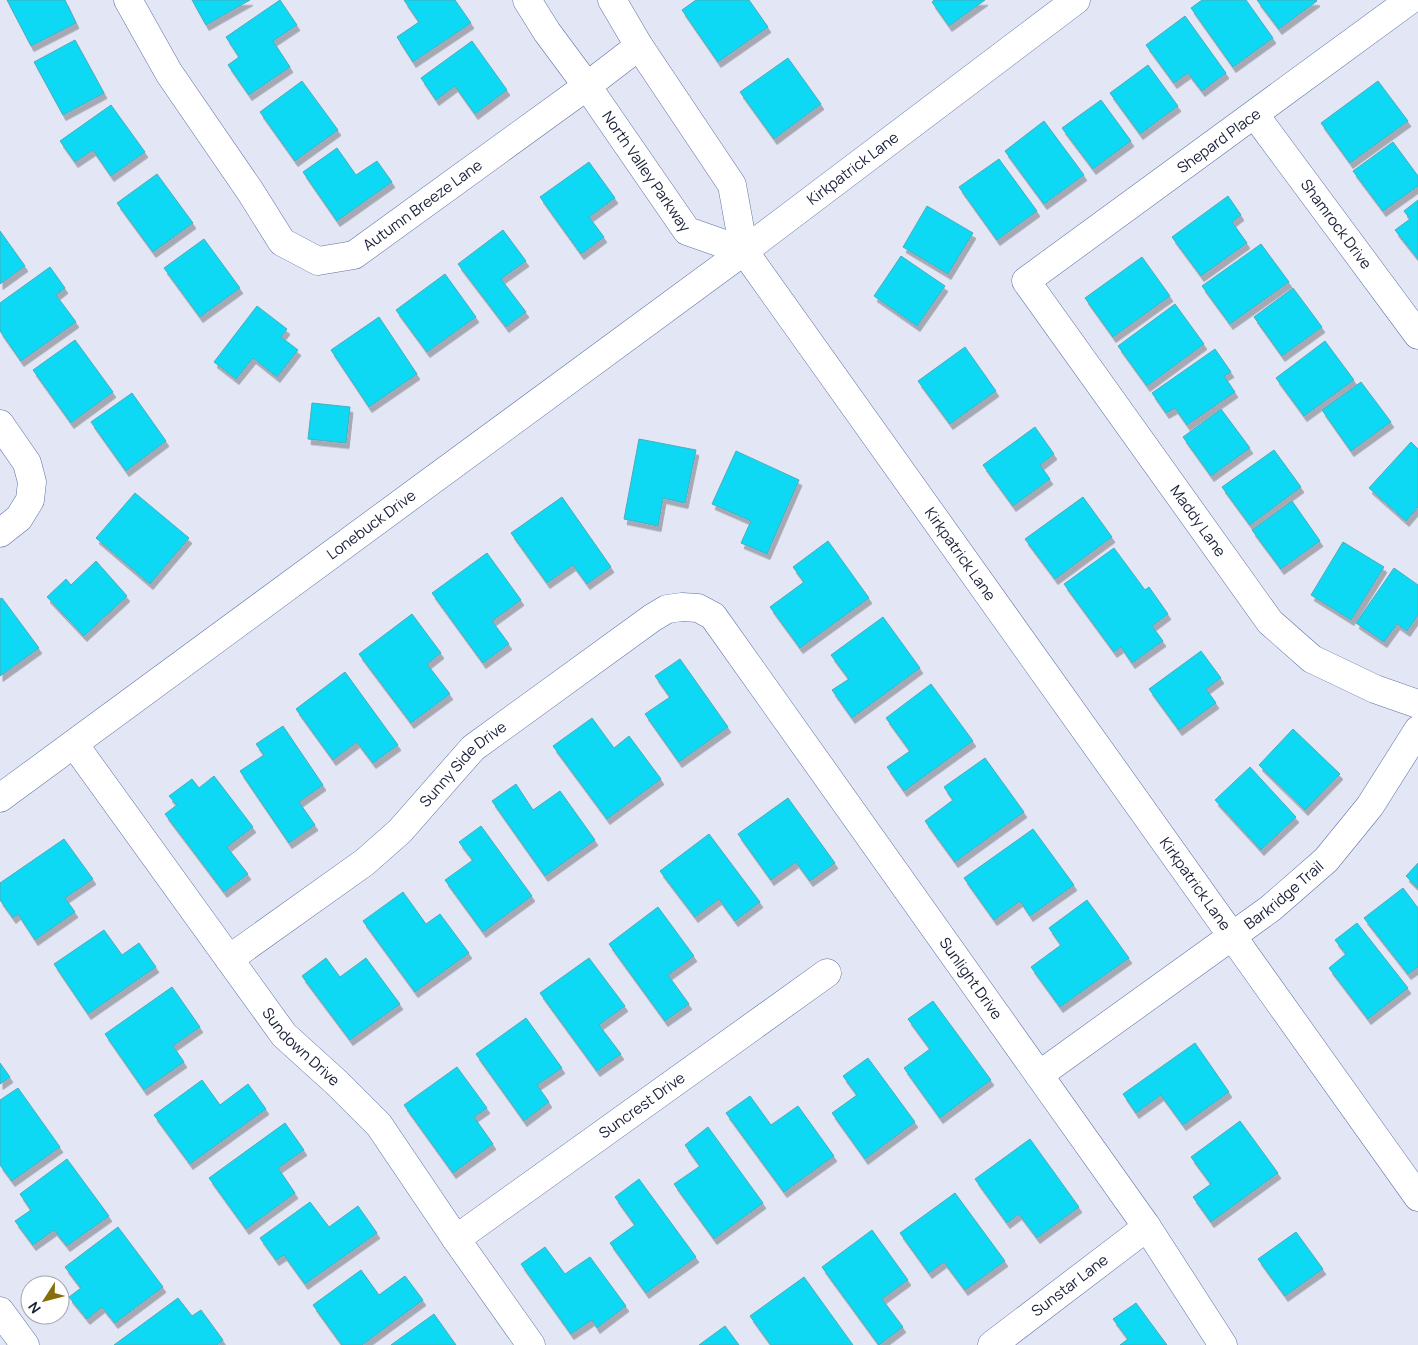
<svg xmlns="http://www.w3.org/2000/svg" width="1418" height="1345" viewBox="0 0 1418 1345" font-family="Manrope,sans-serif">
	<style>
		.building { fill: #0dd9f4; stroke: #4bacbd; filter: url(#shadow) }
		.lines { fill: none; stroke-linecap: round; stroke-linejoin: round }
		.minor-casing { stroke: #5e6fa9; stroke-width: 29 }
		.minor { stroke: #fff; stroke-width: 28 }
		.labels { text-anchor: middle; stroke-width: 4.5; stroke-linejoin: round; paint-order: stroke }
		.street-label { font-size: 15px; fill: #171e36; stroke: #fff }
	</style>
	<defs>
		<filter id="shadow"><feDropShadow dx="3" dy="5.5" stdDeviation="0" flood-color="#0004"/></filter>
	</defs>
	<rect width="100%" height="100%" fill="#e3e7f5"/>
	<!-- building -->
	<g class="building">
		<path d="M7,0H65L76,23L31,46Z"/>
		<path d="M192,0H250L206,25Z"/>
		<path d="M280,0L297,25L273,41L290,67L249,95L228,65L239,57L226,37Z"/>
		<path d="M404,0H455L471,23L413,62L397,37L419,22Z"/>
		<path d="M696,0H749L768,27L718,62L682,10Z"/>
		<path d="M934,0H985L949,26L932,2Z"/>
		<path d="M1202,0H1246L1273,38L1233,67L1191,8Z"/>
		<path d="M1257,0H1316L1317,1L1279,29Z"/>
		<path d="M1185,16L1226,73L1202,91L1188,73L1174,83L1146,45Z"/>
		<path d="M75,40L104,93L63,115L34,62Z"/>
		<path d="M472,41L507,90L475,114L455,86L436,100L421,78Z"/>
		<path d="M788,58L821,104L774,139L740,92Z"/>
		<path d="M1148,65L1178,106L1140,134L1110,93Z"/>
		<path d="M302,81L338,130L295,161L260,112Z"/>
		<path d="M1378,81L1408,121L1350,163L1321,123Z"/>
		<path d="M1101,100L1131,141L1093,169L1062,128Z"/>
		<path d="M111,105L145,152L111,176L93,150L75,162L60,141Z"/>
		<path d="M1044,121L1084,175L1044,204L1005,151Z"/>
		<path d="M1393,142L1418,176V186L1383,211L1353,171Z"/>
		<path d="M337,148L356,175L377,161L392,182L337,221L303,172Z"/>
		<path d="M999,159L1037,211L997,240L959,187Z"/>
		<path d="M589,162L615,198L589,217L604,237L581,254L540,197Z"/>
		<path d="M157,174L193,223L153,252L117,203Z"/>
		<path d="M1228,196L1241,215L1232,222L1247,243L1201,276L1172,237Z"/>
		<path d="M1418,200V259L1395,230L1410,219L1404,211Z"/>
		<path d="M927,206L973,233L948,274L903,247Z"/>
		<path d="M503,230L526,261L501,279L526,312L506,327L458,264Z"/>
		<path d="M0,231L25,266L0,284Z"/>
		<path d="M204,239L240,288L200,317L164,268Z"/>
		<path d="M1261,244L1289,282L1230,324L1202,286Z"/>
		<path d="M901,256L945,286L917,326L874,296Z"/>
		<path d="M1142,257L1170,296L1113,337L1085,298Z"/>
		<path d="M50,267L65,288L56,295L76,322L21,361L0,331V303Z"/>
		<path d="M445,274L476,317L427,352L396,310Z"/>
		<path d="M1293,288L1322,327L1282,356L1254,317Z"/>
		<path d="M1175,304L1204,344L1147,386L1118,346Z"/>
		<path d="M257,306L287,329L281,337L298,350L277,377L253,358L236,379L214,362Z"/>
		<path d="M379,317L417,374L369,407L331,350Z"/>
		<path d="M75,340L113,392L71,423L33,370Z"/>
		<path d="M1325,341L1354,380L1304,416L1276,378Z"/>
		<path d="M965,347L996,391L950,424L918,381Z"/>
		<path d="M1215,349L1231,372L1224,376L1235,392L1187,425L1175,408L1166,413L1152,393Z"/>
		<path d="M1361,382L1391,422L1351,451L1322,410Z"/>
		<path d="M132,393L166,441L126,471L91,422Z"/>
		<path d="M312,403L350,407L346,443L308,439Z"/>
		<path d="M1221,409L1250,448L1211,476L1183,437Z"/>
		<path d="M1035,427L1054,454L1040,465L1050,479L1013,506L983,465Z"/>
		<path d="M639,439L696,450L685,503L663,498L658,526L624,519Z"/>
		<path d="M1411,442L1418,449V507L1406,521L1369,488Z"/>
		<path d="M1274,450L1301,487L1250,525L1222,487Z"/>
		<path d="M736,451L799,480L767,554L741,543L751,521L712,504Z"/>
		<path d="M135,493L189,538L150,584L96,538Z"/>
		<path d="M562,497L611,567L587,584L573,565L547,583L511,533Z"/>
		<path d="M1083,497L1112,537L1055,579L1025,539Z"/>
		<path d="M1292,501L1320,541L1281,569L1252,530Z"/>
		<path d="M828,541L869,598L800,648L770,607L804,582L793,567Z"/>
		<path d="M1343,542L1384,567L1351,620L1311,595Z"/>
		<path d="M1114,548L1145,590L1149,587L1168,614L1152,626L1163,641L1132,663L1121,647L1114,652L1064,584Z"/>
		<path d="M487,553L521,600L492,621L509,644L483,663L432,593Z"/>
		<path d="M96,561L127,596L84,636L47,597L66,579L71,585Z"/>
		<path d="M1394,568L1418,585V615L1407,631L1397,624L1384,642L1356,623Z"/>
		<path d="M2,598L39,648L0,676V599Z"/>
		<path d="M412,614L441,653L427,664L450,694L411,723L359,654Z"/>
		<path d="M883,617L920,668L852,718L832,690L849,679L831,655Z"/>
		<path d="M1201,651L1221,678L1206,689L1216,703L1179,730L1149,689Z"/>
		<path d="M680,659L728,727L679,762L645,714L670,697L655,676Z"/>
		<path d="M345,672L398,745L373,763L357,742L333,760L296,709Z"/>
		<path d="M931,684L973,741L904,791L887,767L910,751L886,718Z"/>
		<path d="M592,718L614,748L629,736L661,779L607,819L553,746Z"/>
		<path d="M283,726L323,785L299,802L315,825L289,843L240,771L264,755L256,744Z"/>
		<path d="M1293,729L1340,774L1305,810L1259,765Z"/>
		<path d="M985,758L1024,812L955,862L925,821L953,800L944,787Z"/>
		<path d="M1250,767L1296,817L1261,850L1215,800Z"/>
		<path d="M214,776L253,827L227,847L248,874L224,892L165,814L177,805L169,796L192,779L199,788Z"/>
		<path d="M516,784L533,810L560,791L595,840L545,876L492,801Z"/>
		<path d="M788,798L835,863L810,881L796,862L771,880L738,834Z"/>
		<path d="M481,826L532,896L483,932L445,880L473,860L459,842Z"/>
		<path d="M1033,829L1074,885L1030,916L1020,901L994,920L964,878Z"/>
		<path d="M709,834L760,902L735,921L719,899L695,917L660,871Z"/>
		<path d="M64,839L93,879L65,898L75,912L35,940L18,914L13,918L0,900V883Z"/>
		<path d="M1418,863V888L1406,876Z"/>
		<path d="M1403,888L1418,908V967L1408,974L1364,918Z"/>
		<path d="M403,892L426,924L440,914L469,953L415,992L363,921Z"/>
		<path d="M1087,900L1129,958L1060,1007L1031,967L1061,945L1049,928Z"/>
		<path d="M658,907L694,956L668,975L689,1004L665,1021L609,944Z"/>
		<path d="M1357,923L1408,988L1368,1019L1329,968L1346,954L1335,940Z"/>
		<path d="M104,930L122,955L139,943L156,967L88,1014L54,964Z"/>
		<path d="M326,958L340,977L366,958L400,1004L350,1040L302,976Z"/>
		<path d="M589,958L625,1006L599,1025L621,1054L597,1071L540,993Z"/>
		<path d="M172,987L200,1027L173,1046L184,1062L144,1090L105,1034Z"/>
		<path d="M933,1001L991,1080L940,1118L904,1068L930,1049L908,1019Z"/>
		<path d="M526,1018L562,1068L537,1085L549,1102L524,1121L476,1054Z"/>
		<path d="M1195,1043L1229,1092L1183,1125L1161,1095L1136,1113L1123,1094Z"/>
		<path d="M868,1058L915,1122L865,1159L832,1113L857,1095L843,1076Z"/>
		<path d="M0,1063L10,1077L0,1084Z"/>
		<path d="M457,1067L487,1108L474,1117L493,1144L453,1173L404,1105Z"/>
		<path d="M202,1080L220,1105L248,1084L266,1109L190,1164L154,1115Z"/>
		<path d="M18,1088L60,1147L12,1181L0,1165V1100Z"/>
		<path d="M750,1096L771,1125L798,1106L834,1156L784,1192L726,1113Z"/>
		<path d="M1240,1121L1278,1173L1211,1222L1193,1197L1211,1184L1191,1157Z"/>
		<path d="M285,1123L304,1150L278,1168L295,1193L246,1229L209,1178Z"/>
		<path d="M708,1127L763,1203L714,1239L674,1184L700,1166L685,1145Z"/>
		<path d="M1030,1139L1079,1207L1037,1238L1019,1214L1007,1223L975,1179Z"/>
		<path d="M67,1159L109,1216L67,1246L54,1230L33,1245L15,1221L31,1210L20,1194Z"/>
		<path d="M639,1179L696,1257L646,1293L610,1243L635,1225L615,1197Z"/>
		<path d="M955,1193L1005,1261L965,1290L944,1262L929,1273L900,1233Z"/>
		<path d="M310,1202L329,1227L358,1206L377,1233L305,1284L284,1255L276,1260L260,1238Z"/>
		<path d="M118,1227L163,1287L115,1323L102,1307L87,1319L69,1297L81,1288L65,1267Z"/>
		<path d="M872,1230L908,1280L882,1299L903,1327L879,1345L822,1267Z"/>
		<path d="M1296,1232L1323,1269L1285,1296L1258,1259Z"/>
		<path d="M545,1247L565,1274L590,1257L626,1306L597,1328L592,1320L571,1334L521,1264Z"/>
		<path d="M361,1270L379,1295L405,1276L423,1300L362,1345H342L313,1305Z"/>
		<path d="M804,1277L853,1345H771L750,1316Z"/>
		<path d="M178,1298L192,1316L201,1310L223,1340L217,1345H114Z"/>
		<path d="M1136,1303L1167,1345H1120L1128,1339L1113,1319Z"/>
		<path d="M434,1314L456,1345H391Z"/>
		<path d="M725,1326L739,1345H699Z"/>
	</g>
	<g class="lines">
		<defs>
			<g id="minor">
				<path id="s1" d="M128,0L169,73L250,191L282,242L318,261L354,255L587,86L639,46"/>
				<path id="s2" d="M527,0L547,32L587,86L687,231L744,251"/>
				<path id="s3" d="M612,0L639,46L732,185L744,251L1418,1197"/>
				<path id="s4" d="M1410,0L1026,281L1270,622L1312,659L1375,689L1418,704"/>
				<path id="s5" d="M1255,115L1418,335"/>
				<path d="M0,424L27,463L32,482L30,500L19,518L0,533"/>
				<path id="s6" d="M74,744L284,1035L337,1083L379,1125L456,1239L531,1345"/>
				<path id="s7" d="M0,798L744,251L1076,0"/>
				<path id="s8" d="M229,959L365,862L400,831L473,748L652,618L667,609L682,607L698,608L713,616L1147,1227L1223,1345"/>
				<path id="s9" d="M1039,1075L1271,908L1326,860L1370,806L1418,730"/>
				<path id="s10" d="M456,1239L827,973"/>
				<path d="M0,1311L25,1345"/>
				<path id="s11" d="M992,1345L1147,1227"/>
			</g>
		</defs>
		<!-- minor casing -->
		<use href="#minor" class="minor-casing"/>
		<!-- minor -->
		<use href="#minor" class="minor"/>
	</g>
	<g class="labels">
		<!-- street labels -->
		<g class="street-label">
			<text transform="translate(1219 141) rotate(-36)" y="5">Shepard Place</text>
			<text dy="5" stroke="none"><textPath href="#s7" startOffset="1060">Kirkpatrick Lane</textPath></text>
			<text dy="5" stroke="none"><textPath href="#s2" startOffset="209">North Valley Parkway</textPath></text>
			<text dy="5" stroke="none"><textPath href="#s1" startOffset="449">Autumn Breeze Lane</textPath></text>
			<text dy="5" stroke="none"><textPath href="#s5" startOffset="136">Shamrock Drive</textPath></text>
			<text dy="5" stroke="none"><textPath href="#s4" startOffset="771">Maddy Lane</textPath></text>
			<text dy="5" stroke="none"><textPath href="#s7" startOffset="461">Lonebuck Drive</textPath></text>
			<text dy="5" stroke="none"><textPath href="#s3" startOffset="660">Kirkpatrick Lane</textPath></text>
			<text dy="5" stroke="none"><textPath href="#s8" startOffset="306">Sunny Side Drive</textPath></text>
			<text dy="5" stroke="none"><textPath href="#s3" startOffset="1065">Kirkpatrick Lane</textPath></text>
			<text dy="5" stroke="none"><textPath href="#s9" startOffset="304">Barkridge Trail</textPath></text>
			<text dy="5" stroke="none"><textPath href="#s8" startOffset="1056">Sunlight Drive</textPath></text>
			<text dy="5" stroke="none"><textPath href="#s6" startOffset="379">Sundown Drive</textPath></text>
			<text dy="5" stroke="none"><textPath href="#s10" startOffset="229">Suncrest Drive</textPath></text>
			<text dy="5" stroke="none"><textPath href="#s11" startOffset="98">Sunstar Lane</textPath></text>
		</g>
	</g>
	<!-- north arrow -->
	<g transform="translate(45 1300) rotate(234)"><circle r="24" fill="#ffffff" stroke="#a2a5af"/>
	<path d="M0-4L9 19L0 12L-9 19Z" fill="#886d0b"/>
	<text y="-8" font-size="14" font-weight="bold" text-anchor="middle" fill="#171e36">N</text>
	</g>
</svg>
